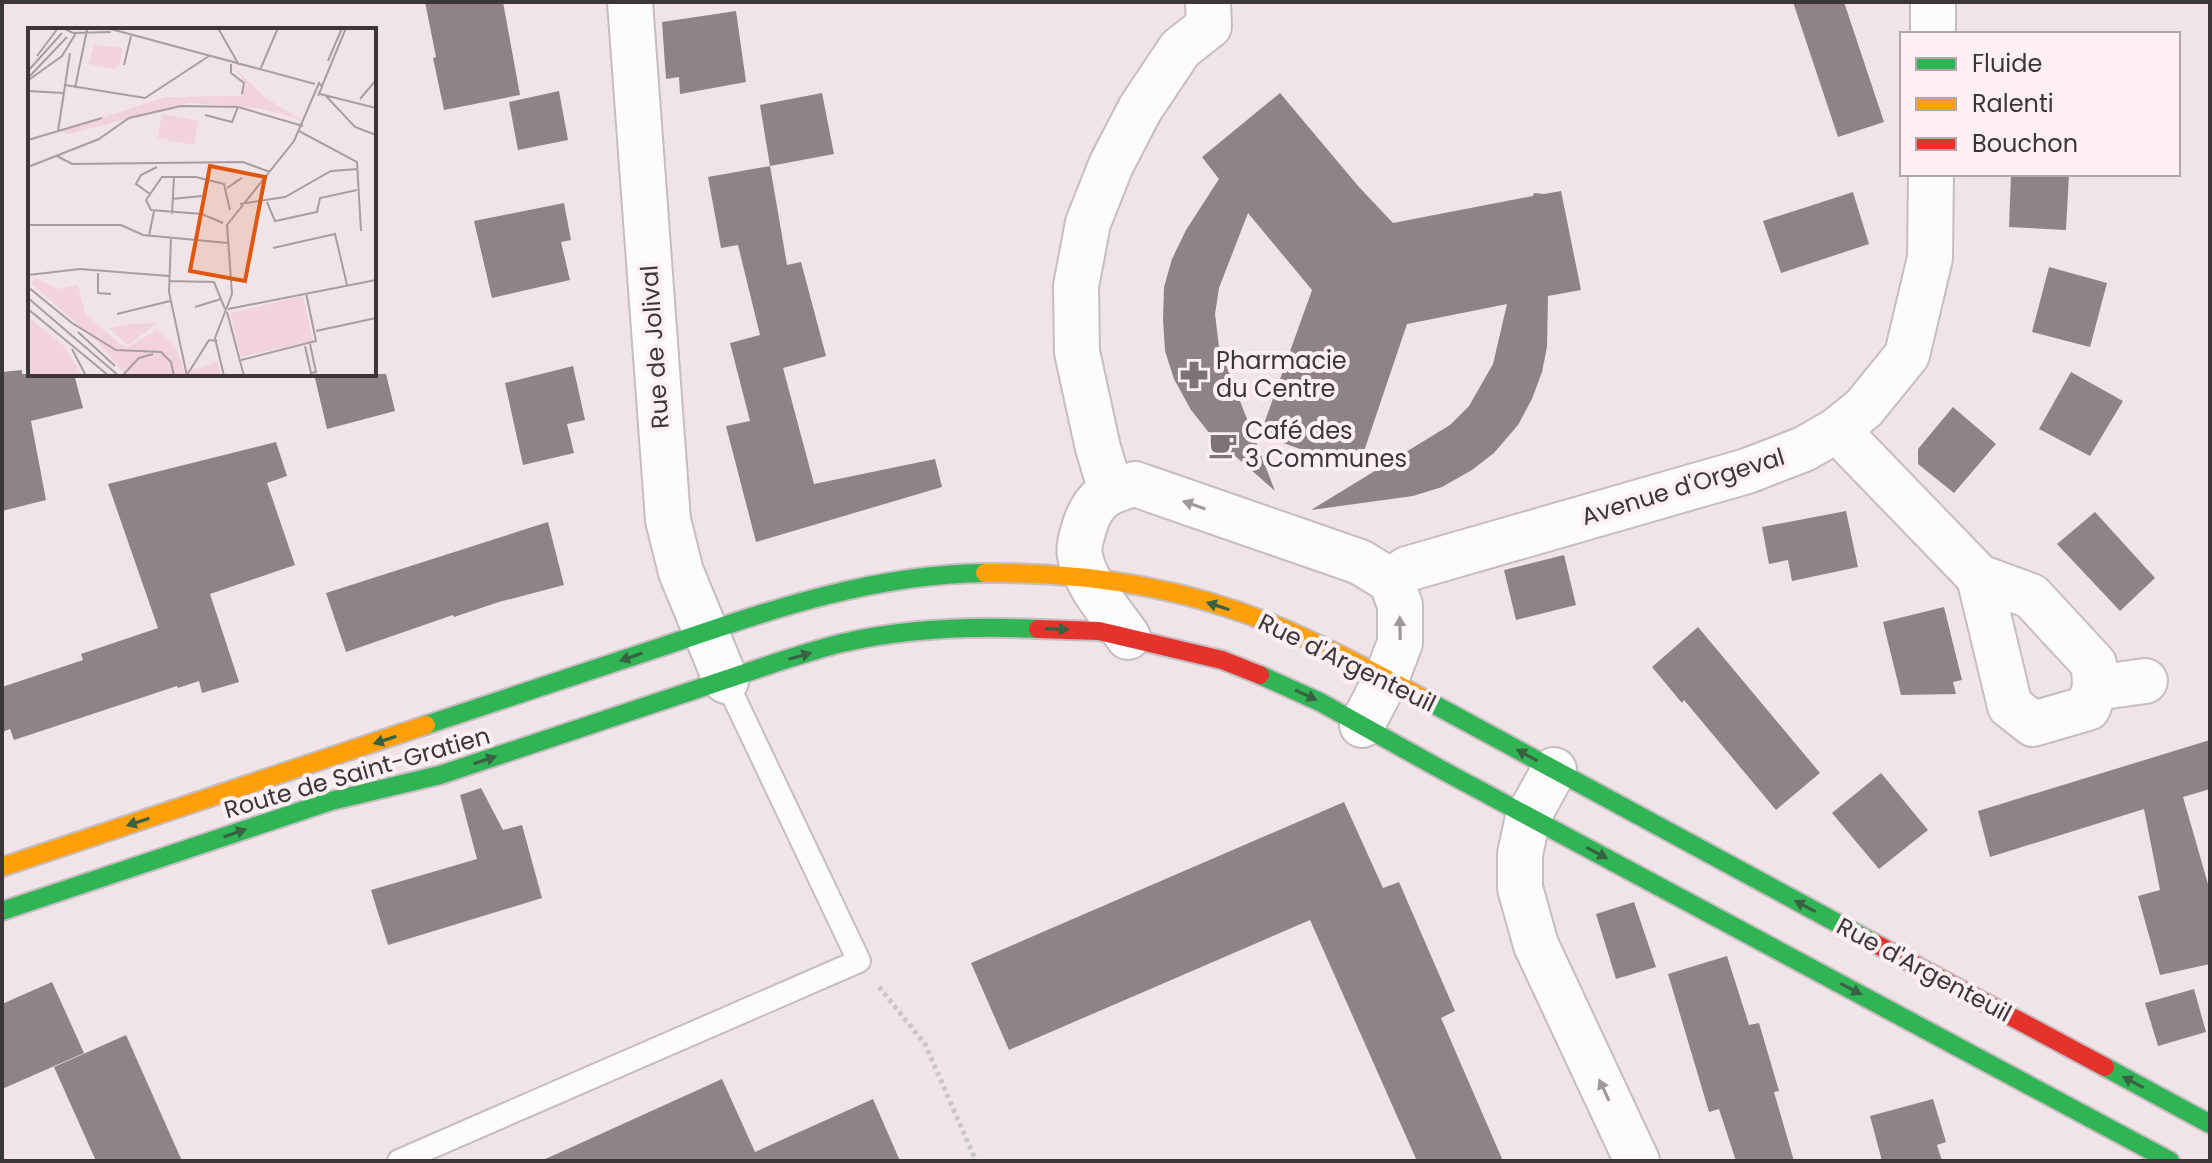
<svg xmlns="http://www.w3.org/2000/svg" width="2212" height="1163" viewBox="0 0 2212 1163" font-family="Poppins,sans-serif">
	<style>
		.building { fill: #908387 }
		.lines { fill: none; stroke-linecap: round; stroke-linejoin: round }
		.lane-casing { stroke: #c6bdc0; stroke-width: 26 }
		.street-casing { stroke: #c6bdc0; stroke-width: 48 }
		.fast-casing { stroke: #c6bdc0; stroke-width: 22 }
		.slow-casing { stroke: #c6bdc0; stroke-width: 22 }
		.jam-casing { stroke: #c6bdc0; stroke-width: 22 }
		.path { stroke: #c9c6c7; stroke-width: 5; stroke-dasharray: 4 4; stroke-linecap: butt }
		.lane { stroke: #fdfbfc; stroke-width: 22 }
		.street { stroke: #fdfbfc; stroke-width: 44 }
		.fast { stroke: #30b455; stroke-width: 18 }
		.slow { stroke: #ff9f0a; stroke-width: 18 }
		.jam { stroke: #e5322d; stroke-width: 18 }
		.oneway { fill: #9d989a }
		.oneway2 { fill: #386242 }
		.labels { text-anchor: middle; stroke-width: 8; stroke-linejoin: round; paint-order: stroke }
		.street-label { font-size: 24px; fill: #3d3638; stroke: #feeff3 }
		.poi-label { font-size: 24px; fill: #3d3638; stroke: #feeff3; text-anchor: start }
		.inset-road { fill: none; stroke: #a89ea2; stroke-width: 2 }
		.view { fill: #df570e; fill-opacity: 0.15; stroke: #df570e; stroke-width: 4 }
		.inset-edge { fill: none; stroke: #3d3638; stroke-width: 4 }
	</style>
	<rect width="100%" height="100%" fill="#f0e4e8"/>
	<!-- building -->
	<g class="building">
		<path d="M425,2H503L520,95L444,110L433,58L436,57Z"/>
		<path d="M1793,2H1844L1884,122L1838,137Z"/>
		<path d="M736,11L746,82L680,94L679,77L666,79L662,22Z"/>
		<path d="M559,91L568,140L518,150L509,102Z"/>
		<path d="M822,93L834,154L770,166L760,105Z"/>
		<path d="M1280,93L1359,187L1393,223L1533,196L1534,193L1544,194L1561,191L1581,290L1548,296L1547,347L1542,372L1532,399L1518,425L1494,453L1472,470L1442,487L1413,496L1311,510L1450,425L1469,406L1493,364L1507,304L1407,324L1358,469L1260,435L1312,290L1248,213L1219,288L1215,314L1219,347L1275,491L1210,434L1191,410L1174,379L1165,351L1163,320L1164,287L1172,259L1186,230L1219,179L1202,157Z"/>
		<path d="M770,166L787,265L801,262L826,356L783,368L814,484L935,459L942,487L756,542L726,426L750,421L730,343L760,335L738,245L721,248L708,177Z"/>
		<path d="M2011,174H2069L2066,230L2009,227Z"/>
		<path d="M1853,192L1869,244L1781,273L1763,221Z"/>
		<path d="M564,203L571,240L561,242L570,280L492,298L474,221Z"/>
		<path d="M2049,267L2107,283L2090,347L2032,332Z"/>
		<path d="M573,366L585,420L567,424L574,453L523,465L505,383Z"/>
		<path d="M22,370V374H74L83,408L31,421L46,500L2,511V372Z"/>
		<path d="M2071,372L2123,401L2090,456L2039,429Z"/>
		<path d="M314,374H386L395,411L327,429Z"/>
		<path d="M1953,407L1996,444L1954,493L1918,464V449Z"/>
		<path d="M276,442L287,476L267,483L295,565L210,594L239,682L202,693L199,681L178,688L177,686L14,740L10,729L2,732V687L83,660L81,654L158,628L108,484Z"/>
		<path d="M1846,511L1858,567L1792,581L1788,560L1769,564L1762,527Z"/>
		<path d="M2095,512L2155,578L2120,611L2057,544Z"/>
		<path d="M548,522L564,585L499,602L454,617L453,615L346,652L326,593Z"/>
		<path d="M1564,555L1576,605L1516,620L1504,570Z"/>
		<path d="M1944,607L1962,680L1953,682L1956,694L1901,695L1883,622Z"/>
		<path d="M1698,627L1820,773L1776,810L1684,700L1682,703L1652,667Z"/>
		<path d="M2210,740V789L2183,797L2210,891V964L2160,975L2138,896L2160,890L2144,809L1990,857L1978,811Z"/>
		<path d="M1881,773L1928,830L1879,869L1832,813Z"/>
		<path d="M481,788L503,830L522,825L542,898L388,945L371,890L477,859L460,795Z"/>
		<path d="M1344,802L1383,888L1399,882L1455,1011L1441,1018L1503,1161H1417L1310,920L1009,1050L971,963Z"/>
		<path d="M1634,902L1656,967L1616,979L1596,914Z"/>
		<path d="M1727,956L1749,1025L1759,1023L1779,1091L1774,1092L1794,1161H1736L1719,1109L1709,1112L1668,974Z"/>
		<path d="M52,982L84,1053L2,1089V1004Z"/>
		<path d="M2194,989L2206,1032L2158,1046L2145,1003Z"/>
		<path d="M126,1035L182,1161H96L54,1067Z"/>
		<path d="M722,1079L755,1152L873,1099L900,1161H541Z"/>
		<path d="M1933,1099L1946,1142L1937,1145L1942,1161H1882L1870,1116Z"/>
	</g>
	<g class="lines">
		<defs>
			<path id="lane" d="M399,1161L859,961L726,681"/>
			<g id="street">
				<path d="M630,2L668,520L681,572L726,681"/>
				<path d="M1933,34V2"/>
				<path d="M1837,430L1979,577L2010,706L2033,724L2088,708L2095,688L2094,664L2031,596L1979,577"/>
				<path d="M1111,491L1098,448L1077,352L1076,286L1088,223L1111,165L1140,109L1180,49L1209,26L1208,2"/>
				<path d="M1391,581L1407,569L1747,471L1804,449L1837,430L1864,408L1907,355L1930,258L1931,174"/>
				<path d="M1128,637C1111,612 1086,586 1080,556C1078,546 1082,535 1085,525C1094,497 1108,491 1135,484L1360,562L1391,581L1400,605V643L1386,679L1362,725"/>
				<path d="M2095,688L2145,681"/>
				<path d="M1554,770L1528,817L1520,854V888L1536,945L1637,1161"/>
			</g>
			<g id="fast">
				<path d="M1260,675L1320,702L1442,770L2170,1161"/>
				<path d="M1426,700L1874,943"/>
				<path d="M426,725C507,698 588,671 670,644C773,609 875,574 985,573"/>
				<path d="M2,911L331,801L440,775L787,659C807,653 827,646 847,642C910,628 974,626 1038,629"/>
				<path d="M2105,1067L2210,1124"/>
			</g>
			<g id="slow">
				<path d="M985,573C1089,572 1194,589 1289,631C1336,651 1381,676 1426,700"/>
				<path d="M2,867L426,725"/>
			</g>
			<g id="jam">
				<path d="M1038,629L1099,631L1222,660L1260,675"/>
				<path d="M1874,943L2105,1067"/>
			</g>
		</defs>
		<!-- lane casing -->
		<use href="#lane" class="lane-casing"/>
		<!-- street casing -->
		<use href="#street" class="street-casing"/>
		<!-- fast casing -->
		<use href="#fast" class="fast-casing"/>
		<!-- slow casing -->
		<use href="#slow" class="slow-casing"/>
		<!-- jam casing -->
		<use href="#jam" class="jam-casing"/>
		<!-- path -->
		<path class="path" d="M879,987L925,1044L976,1161"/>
		<!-- lane -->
		<use href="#lane" class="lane"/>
		<!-- street -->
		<use href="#street" class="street"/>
		<!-- fast -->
		<use href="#fast" class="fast"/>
		<!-- slow -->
		<use href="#slow" class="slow"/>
		<!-- jam -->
		<use href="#jam" class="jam"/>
	</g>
	<!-- one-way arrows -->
	<defs><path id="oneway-solid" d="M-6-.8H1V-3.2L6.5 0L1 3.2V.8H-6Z" transform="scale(2)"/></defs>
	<g class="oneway">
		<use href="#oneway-solid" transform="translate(1194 505) rotate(-161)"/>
		<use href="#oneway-solid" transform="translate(1400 628) rotate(-91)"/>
		<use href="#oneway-solid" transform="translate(1604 1090) rotate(-115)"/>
	</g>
	<g class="oneway2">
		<use href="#oneway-solid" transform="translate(1218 606) rotate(-162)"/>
		<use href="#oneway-solid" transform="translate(1057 629) rotate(2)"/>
		<use href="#oneway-solid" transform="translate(800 656) rotate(-16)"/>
		<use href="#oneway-solid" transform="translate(631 657) rotate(161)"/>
		<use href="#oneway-solid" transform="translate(1306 695) rotate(25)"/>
		<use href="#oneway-solid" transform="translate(385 740) rotate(162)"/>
		<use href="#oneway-solid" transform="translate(1527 755) rotate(-151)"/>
		<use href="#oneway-solid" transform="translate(485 760) rotate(-18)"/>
		<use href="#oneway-solid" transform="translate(138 822) rotate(162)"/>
		<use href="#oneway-solid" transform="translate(235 833) rotate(-19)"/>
		<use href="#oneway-solid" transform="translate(1597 853) rotate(28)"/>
		<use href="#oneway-solid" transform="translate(1805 906) rotate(-152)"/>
		<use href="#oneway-solid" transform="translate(1851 989) rotate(28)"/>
		<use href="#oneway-solid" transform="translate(2133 1082) rotate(-152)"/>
	</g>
	<!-- icons -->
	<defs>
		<symbol id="pharmacy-bare" viewBox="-9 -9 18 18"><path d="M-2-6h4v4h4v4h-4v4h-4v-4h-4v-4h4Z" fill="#7c7376" stroke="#feeff3" stroke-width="2.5" paint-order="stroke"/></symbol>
		<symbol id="cafe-bare" viewBox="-9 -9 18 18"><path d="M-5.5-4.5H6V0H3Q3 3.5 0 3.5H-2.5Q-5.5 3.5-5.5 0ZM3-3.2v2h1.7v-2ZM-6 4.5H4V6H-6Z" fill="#7c7376" stroke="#feeff3" stroke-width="2.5" paint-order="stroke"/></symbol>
	</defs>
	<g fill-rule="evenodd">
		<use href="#pharmacy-bare" x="1174" y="355" width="40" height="40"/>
		<use href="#cafe-bare" x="1203" y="425" width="40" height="40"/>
	</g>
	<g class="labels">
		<!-- street labels -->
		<g class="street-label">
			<text transform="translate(655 347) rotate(-94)" y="8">Rue de Jolival</text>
			<text transform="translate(1683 487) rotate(-17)" y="8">Avenue d'Orgeval</text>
			<text transform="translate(1347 663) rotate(26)" y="8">Rue d'Argenteuil</text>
			<text transform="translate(357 773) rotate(-16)" y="8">Route de Saint-Gratien</text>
			<text transform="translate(1924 970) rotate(28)" y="8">Rue d'Argenteuil</text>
		</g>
		<!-- poi labels -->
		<g class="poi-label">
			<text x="1216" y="369">Pharmacie<tspan x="1216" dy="28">du Centre</tspan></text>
			<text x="1245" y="439">Café des<tspan x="1245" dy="28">3 Communes</tspan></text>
		</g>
	</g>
	<!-- overview -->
	<g transform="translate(28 28)">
		<rect width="348" height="348" fill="#f0e4e8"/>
		<path d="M66,17L94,20L92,36L86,41L61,36ZM206,39L236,69L274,92L229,80L162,75L41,106L32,103L138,69L213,68L218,56ZM134,86L170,93L166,117L130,110ZM8,250L30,261L50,257L57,286L92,316L100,319L129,302L148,319L156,344L189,334L193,348H98L75,319L3,255ZM275,268L285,313L213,329L202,285ZM0,289L35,317L55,348H0ZM129,295L100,317L81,300L100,296Z" fill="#f2d2dc"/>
		<path class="inset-road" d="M35,0L45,5L83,4M79,0L287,56M190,0L211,37M9,28L30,0M300,33L314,0M203,36V45L216,55L214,66M96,37L103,8M232,42L250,0M0,43L34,5M0,50L39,9M2,51L34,28L48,5M37,57L117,70L181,28M294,58L318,0M47,60L59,2M0,63L35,65M292,66L348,80M297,67L327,99L348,107M332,71L348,52M177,87L204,94L210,79M30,103L42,25M271,103L329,134L333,203M0,112L74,90M29,128L44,136L215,134L242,144M0,139L71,111L101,90L153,78L210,79L275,98M199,160L214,150L207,154M122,166L108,156L113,147L129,139M144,171L174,168M239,174L247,193L289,184L292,170L329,162M212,176L257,169L303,143L330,141M144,186L146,149M195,195L174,186L123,182L118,172L134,149H168L196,156L202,182M0,197H93L115,207L200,215M121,208L126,183M143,210L141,264L159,348M245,220L307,206L319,257M70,245V265L83,266M0,247L52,241L141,248M141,253L186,254L197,281M0,259L44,295L88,322L133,324L143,334L146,348M0,270L91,348M167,279L193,271M0,281L81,348M200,281L348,252M199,284L216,348M89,286L142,273M288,303L348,290M50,304L87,338M277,318L283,345L288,344L282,316M44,321L58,348M213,332L288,313L278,265M159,347L181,312L189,313M94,348L111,330L125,326M196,348L187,310L204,266L199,197L266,113L291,55L294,59L290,68"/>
		<path class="view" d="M182,138L237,149L217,253L162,243Z"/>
		<rect width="348" height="348" class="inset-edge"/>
	</g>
	<!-- border -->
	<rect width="2212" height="1163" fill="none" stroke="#3d3638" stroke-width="8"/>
	<!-- legend -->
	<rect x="1900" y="32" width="280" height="144" fill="#feeff3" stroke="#b1a5a8" stroke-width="2"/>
	<rect x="1916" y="58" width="40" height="12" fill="#30b455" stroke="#b1a5a8" stroke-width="2"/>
	<text x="1972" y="72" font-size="24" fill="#3d3638">Fluide</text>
	<rect x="1916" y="98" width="40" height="12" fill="#ff9f0a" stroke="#b1a5a8" stroke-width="2"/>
	<text x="1972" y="112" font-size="24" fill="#3d3638">Ralenti</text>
	<rect x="1916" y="138" width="40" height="12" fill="#e5322d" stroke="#b1a5a8" stroke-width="2"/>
	<text x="1972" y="152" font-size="24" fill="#3d3638">Bouchon</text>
</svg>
